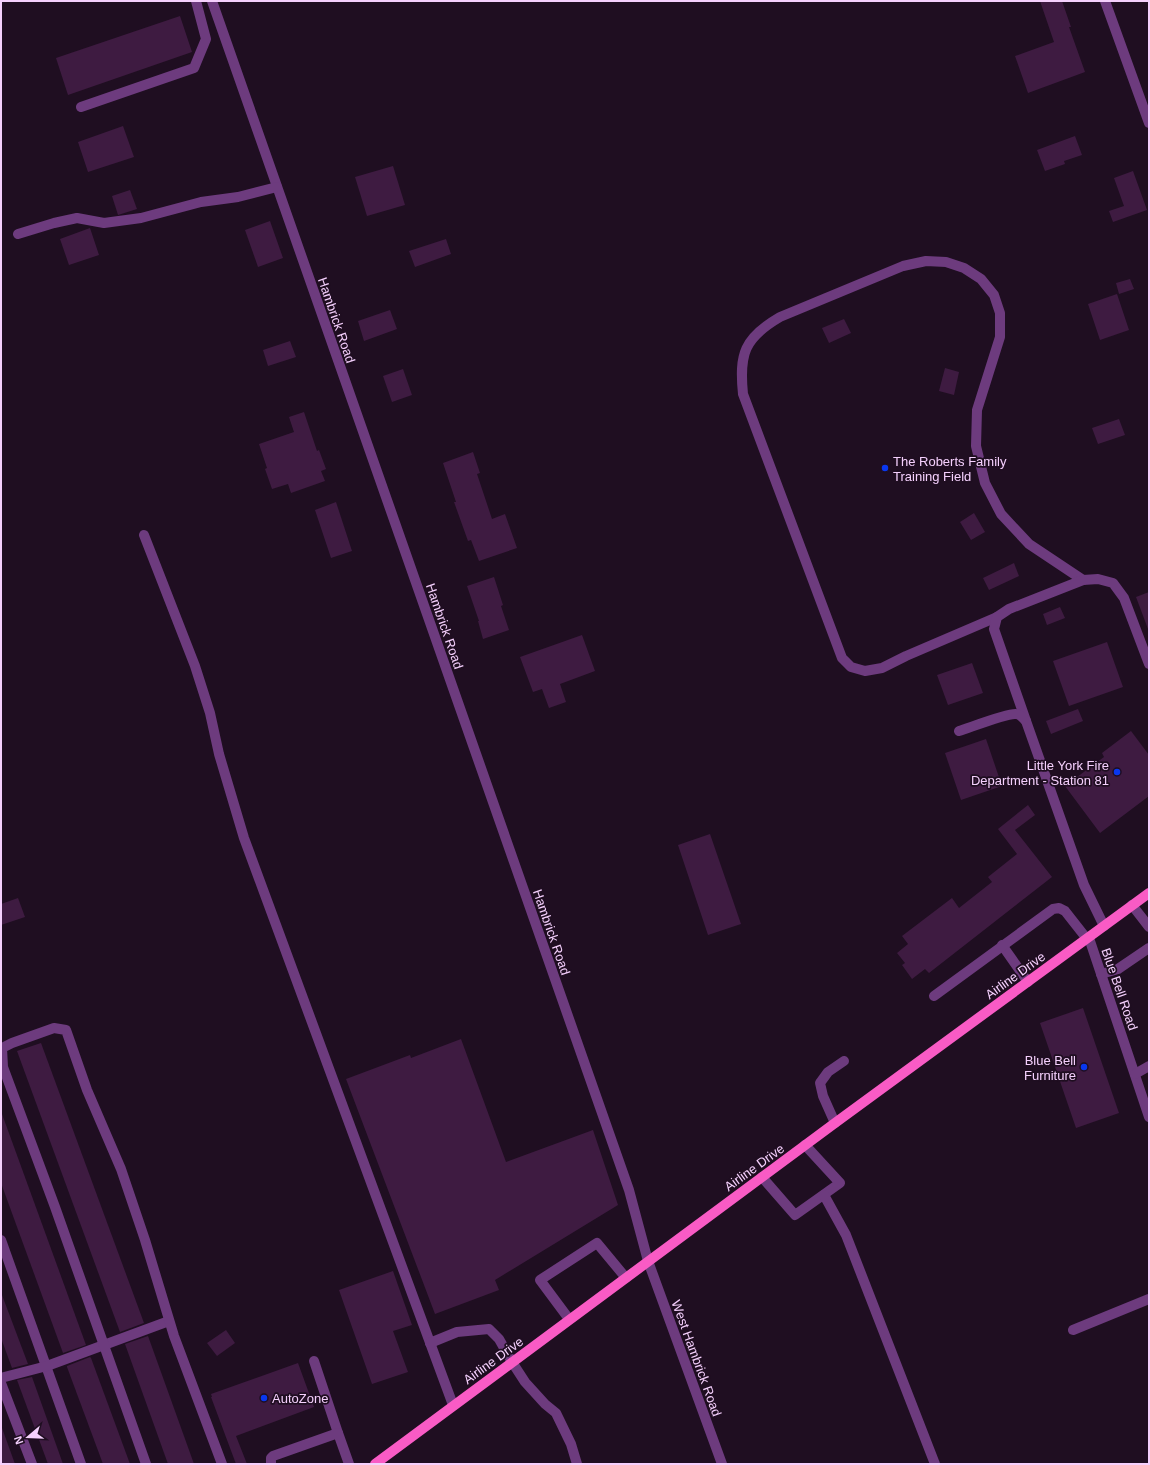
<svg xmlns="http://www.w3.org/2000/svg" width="1150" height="1465" viewBox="0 0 1150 1465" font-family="Arial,sans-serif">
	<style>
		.building { fill: #3e1b41 }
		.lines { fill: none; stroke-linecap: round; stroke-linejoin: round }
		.minor { stroke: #6d3b7e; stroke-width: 10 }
		.major { stroke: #f95bc5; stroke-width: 10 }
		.poi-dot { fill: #0937f0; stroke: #1f0e21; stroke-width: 1.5 }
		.labels { text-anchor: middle; stroke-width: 3.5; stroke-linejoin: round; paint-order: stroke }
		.street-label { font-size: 13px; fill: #f5d0fd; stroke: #1f0e21 }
		.poi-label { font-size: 13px; fill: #f5d0fd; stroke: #1f0e21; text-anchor: start }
	</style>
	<rect width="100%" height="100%" fill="#1f0e21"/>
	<!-- building -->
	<g class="building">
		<path d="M1040,1H1062L1071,27H1069L1085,72L1028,93L1015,56L1054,42Z"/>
		<path d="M180,16L192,52L68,95L56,58Z"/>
		<path d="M123,126L134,157L88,172L78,142Z"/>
		<path d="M1075,136L1082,155L1064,161L1065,164L1045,171L1037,150Z"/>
		<path d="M393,166L405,205L367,216L355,177Z"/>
		<path d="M1133,171L1147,210L1113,222L1109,211L1124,206L1114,178Z"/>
		<path d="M130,190L137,209L118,215L112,196Z"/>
		<path d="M270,221L283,258L258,267L245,230Z"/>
		<path d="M90,228L99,255L69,265L60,239Z"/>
		<path d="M446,239L451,254L415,267L409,251Z"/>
		<path d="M1130,279L1134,289L1119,294L1116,283Z"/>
		<path d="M1117,294L1129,330L1100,340L1088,304Z"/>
		<path d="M390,310L397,329L364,341L358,321Z"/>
		<path d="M844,319L851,333L829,343L822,328Z"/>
		<path d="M290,341L296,357L268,366L263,350Z"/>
		<path d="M945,368L959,372L954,395L939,391Z"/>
		<path d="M403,369L412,395L392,402L383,376Z"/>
		<path d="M304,412L317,451L319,450L326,469L321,471L325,481L291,493L288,484L272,489L265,469L267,468L259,444L294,432L289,417Z"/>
		<path d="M1119,419L1125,435L1098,444L1092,428Z"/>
		<path d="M473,452L480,473L477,474L492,519L505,514L517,548L479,561L471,540L468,541L454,502H456L443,463Z"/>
		<path d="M336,502L352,551L331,558L315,510Z"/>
		<path d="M974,513L985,532L971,540L960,522Z"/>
		<path d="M1014,563L1019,576L989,590L983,578Z"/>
		<path d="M494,577L503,605L501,606L509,630L483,639L478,621H479L467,586Z"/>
		<path d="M1149,592V629H1148L1136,597Z"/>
		<path d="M1060,607L1065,618L1047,625L1043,614Z"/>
		<path d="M582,635L595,671L560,684L566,702L549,708L542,689L533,692L520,657Z"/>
		<path d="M1107,642L1123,687L1069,706L1053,661Z"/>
		<path d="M972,663L983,693L948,705L937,675Z"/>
		<path d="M1078,709L1083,721L1051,734L1046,721Z"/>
		<path d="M1131,731L1149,755V796L1100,833L1065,786L1104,757L1102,753Z"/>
		<path d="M986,739L1002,786L961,800L945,753Z"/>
		<path d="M1028,805L1035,815L1015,830L1052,877L929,973L925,969L912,979L902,965L905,963L897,953L908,944L902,936L952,898L959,908L992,882L988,877L1017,854L998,829Z"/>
		<path d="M710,834L741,924L708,935L678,845Z"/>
		<path d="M18,898L25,917L1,925V904Z"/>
		<path d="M1083,1008L1119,1113L1076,1128L1040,1023Z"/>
		<path d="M461,1039L506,1162L593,1130L618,1205L495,1280L499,1290L435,1314L346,1079L410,1055L411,1058Z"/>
		<path d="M41,1043L144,1323L120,1332L17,1051Z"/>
		<path d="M1,1114H2L86,1345L63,1353L1,1183Z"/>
		<path d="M393,1271L412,1325L393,1331L408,1372L372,1384L339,1290Z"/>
		<path d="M1,1295H2L28,1364L12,1368L1,1338Z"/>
		<path d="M226,1330L235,1343L217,1356L207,1343Z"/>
		<path d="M148,1336L194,1464H168L125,1344Z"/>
		<path d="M90,1357L91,1358L130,1464H103L67,1367V1366Z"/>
		<path d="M298,1363L314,1407L236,1436L247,1464H236L211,1397H212L211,1394Z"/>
		<path d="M32,1377L63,1464H48L17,1380Z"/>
		<path d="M2,1428L15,1464H1V1429Z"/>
	</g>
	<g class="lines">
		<!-- minor -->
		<g class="minor">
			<path d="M212,1L629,1190L648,1261L722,1464"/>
			<path d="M1105,1L1149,123"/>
			<path d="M81,107L194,68L206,39L196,1"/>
			<path d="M18,234L54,223L77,218L104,223L141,218L201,202L238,197L277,187"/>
			<path d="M144,535L195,666L210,713L219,754L244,838L453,1405"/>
			<path d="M997,617L906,656L882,668L865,671L851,667L842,658L743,394C739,354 744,338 780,317L903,266L926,261L946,262L964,268L981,279L994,295L1000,313V337L977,410L976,446L985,483L1001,514L1029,544L1083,580"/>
			<path d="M1026,721L994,629L997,617L1009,609L1083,580L1098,579L1113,583L1124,598L1149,664"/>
			<path d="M959,731C969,728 1007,713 1016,714C1020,714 1023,718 1026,721L1084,885L1104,926"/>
			<path d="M1132,905L1149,927"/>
			<path d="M1089,938L1149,1117"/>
			<path d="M1002,945L1028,982"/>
			<path d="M1101,974L1118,969L1149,948"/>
			<path d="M934,996L1053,909L1059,908L1065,911L1087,939"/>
			<path d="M1135,1074L1149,1066"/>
			<path d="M835,1123L823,1096L820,1083L828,1072L844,1061"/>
			<path d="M762,1177L795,1215L840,1183L805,1145"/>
			<path d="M824,1195L846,1235L935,1464"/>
			<path d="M1,1240L81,1464"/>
			<path d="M569,1319L540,1280L597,1243L626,1278"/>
			<path d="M1073,1330L1149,1299"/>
			<path d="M430,1343L457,1332L489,1329L499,1339L512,1362L525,1382L545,1404L556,1413L571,1444L577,1464"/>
			<path d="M314,1361L338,1433"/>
			<path d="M1,1378L47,1366L169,1321"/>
			<path d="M1,1383L32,1464"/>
			<path d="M146,1464L55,1207L3,1067L2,1048L12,1043L54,1028L66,1030L87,1090L121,1169L145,1240L174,1336L222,1464"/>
			<path d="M271,1464V1458L273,1456L338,1433L349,1464"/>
		</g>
		<!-- major -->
		<path class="major" d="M375,1464L835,1123L1149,893"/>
	</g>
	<!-- markers -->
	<g class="poi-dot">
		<circle cx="885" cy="468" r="4"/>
		<circle cx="1117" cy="772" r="4"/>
		<circle cx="1084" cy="1067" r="4"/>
		<circle cx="264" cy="1398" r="4"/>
	</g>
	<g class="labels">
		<!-- street labels -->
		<g class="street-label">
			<text transform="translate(337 320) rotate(71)" y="5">Hambrick Road</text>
			<text transform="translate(445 626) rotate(71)" y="5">Hambrick Road</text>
			<text transform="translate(552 932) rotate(71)" y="5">Hambrick Road</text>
			<text transform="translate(1015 975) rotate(-36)" y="5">Airline Drive</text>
			<text transform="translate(1120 989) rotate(71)" y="5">Blue Bell Road</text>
			<text transform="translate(754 1167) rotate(-36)" y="5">Airline Drive</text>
			<text transform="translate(697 1358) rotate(70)" y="5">West Hambrick Road</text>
			<text transform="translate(493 1360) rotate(-36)" y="5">Airline Drive</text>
		</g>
		<!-- poi labels -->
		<g class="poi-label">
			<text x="893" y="466">The Roberts Family<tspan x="893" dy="15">Training Field</tspan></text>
			<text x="1109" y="770" text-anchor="end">Little York Fire<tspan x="1109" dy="15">Department - Station 81</tspan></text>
			<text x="1076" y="1065" text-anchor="end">Blue Bell<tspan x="1076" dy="15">Furniture</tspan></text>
			<text x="272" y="1403">AutoZone</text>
		</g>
	</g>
	<!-- border -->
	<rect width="1150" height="1465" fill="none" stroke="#f5d0fd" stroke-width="4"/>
	<!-- north arrow -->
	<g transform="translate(28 1437) rotate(251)" stroke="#1f0e21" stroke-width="3" paint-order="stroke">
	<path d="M0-3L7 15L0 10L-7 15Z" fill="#f5d0fd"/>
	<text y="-6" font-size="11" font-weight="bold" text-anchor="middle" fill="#f5d0fd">N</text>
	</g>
</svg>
